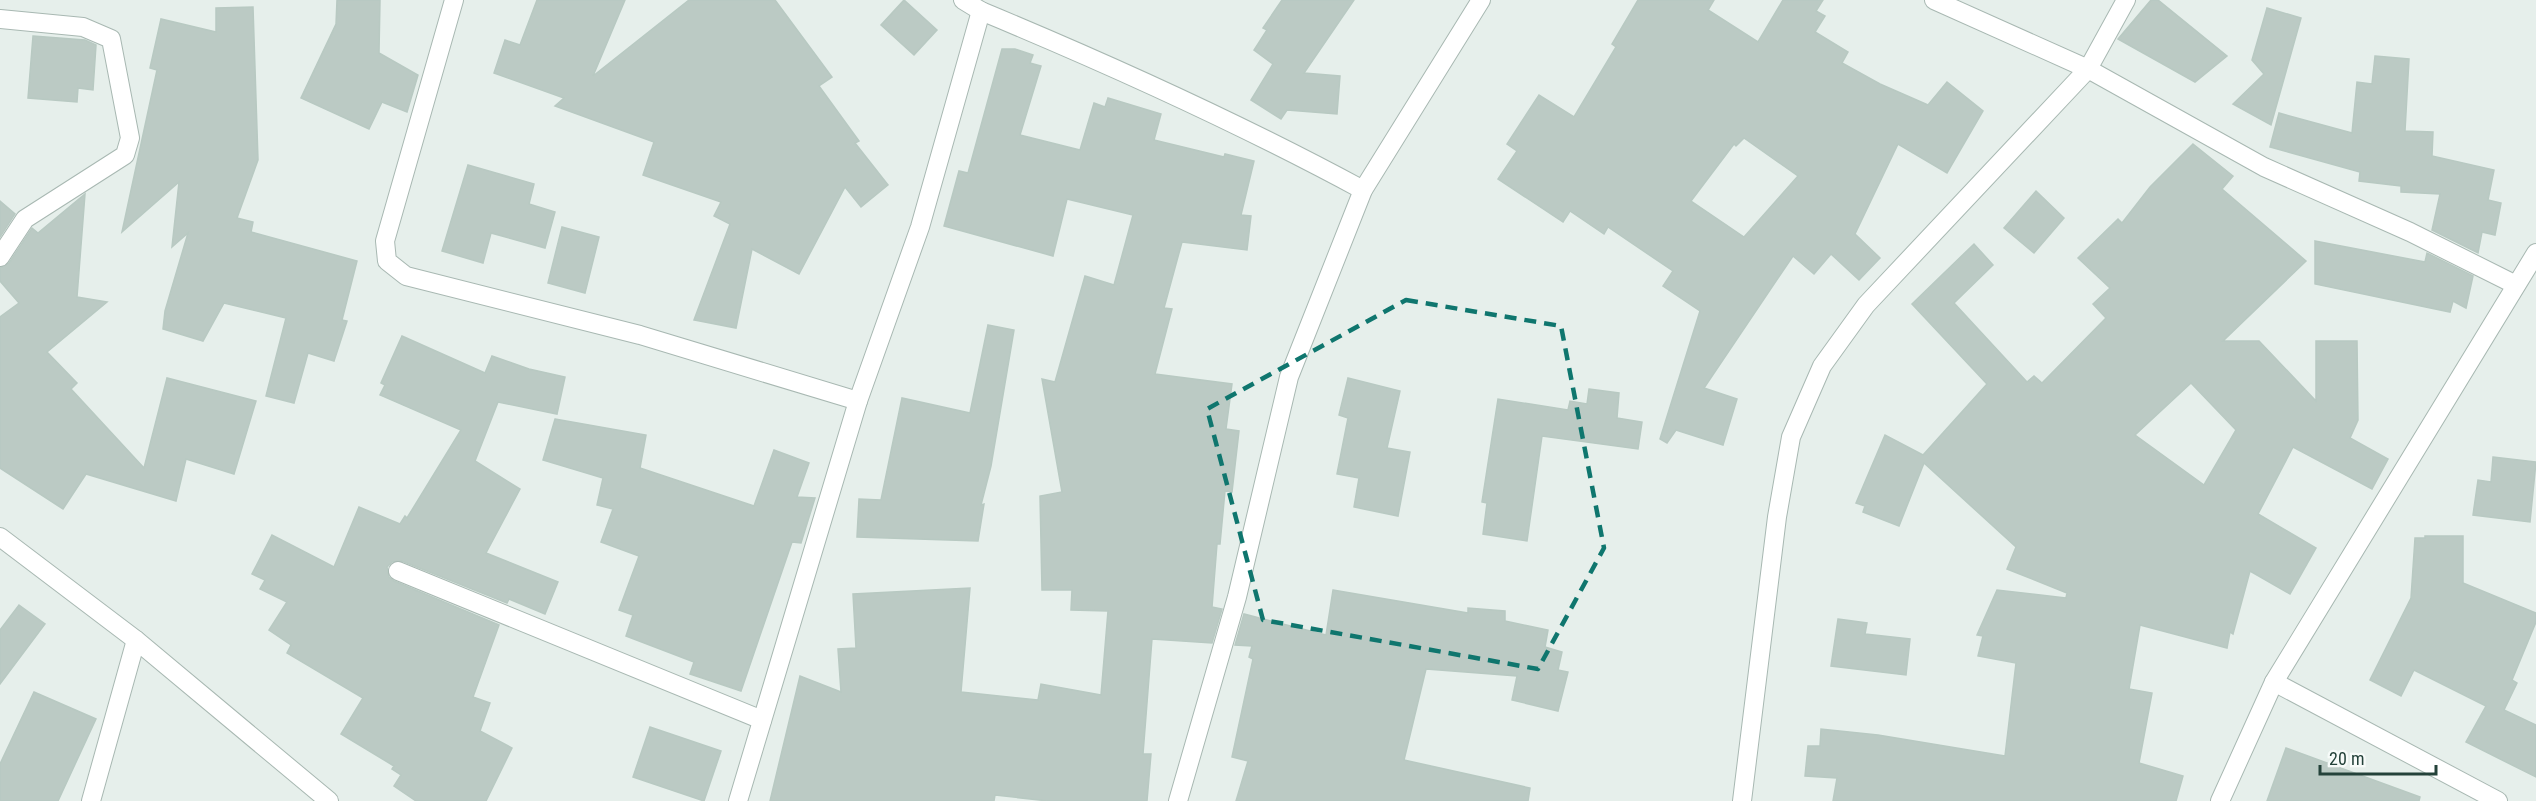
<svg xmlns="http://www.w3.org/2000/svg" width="2536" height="801" viewBox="0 0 2536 801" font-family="'Roboto Condensed',sans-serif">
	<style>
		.building { fill: #bbcac4; stroke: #b8c9c2; stroke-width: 1.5; fill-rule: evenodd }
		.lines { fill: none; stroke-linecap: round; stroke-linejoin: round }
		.lane-casing { stroke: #a8b8b2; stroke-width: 20 }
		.street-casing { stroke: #a8b8b2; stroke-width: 20 }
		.lane { stroke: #fff; stroke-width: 18 }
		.street { stroke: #fff; stroke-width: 18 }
		.marked { fill: none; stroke: #0f766e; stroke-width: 4.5; stroke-dasharray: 12 8; stroke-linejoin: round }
	</style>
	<rect width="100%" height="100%" fill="#e6efeb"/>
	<!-- building -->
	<g class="building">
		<path d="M337,0H380L379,53L418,75L407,112L382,102L369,129L301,98L336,24Z"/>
		<path d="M537,0H625L593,76L689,0H775L832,77L819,86L859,141L855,143L888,185L861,207L845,187L799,274L752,249L736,328L694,320L730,224L714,216L721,202L643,175L654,142L555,106L564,98L494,73L505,40L520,45Z"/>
		<path d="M904,0L937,30L914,55L881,25Z"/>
		<path d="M1282,0H1354L1304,73L1340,76L1337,114L1287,110L1281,119L1251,100L1273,64L1254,50L1267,30L1263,28Z"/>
		<path d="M1638,0H1714L1708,10L1758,42L1783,0H1823L1816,11L1825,16L1815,32L1848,52L1842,63L1880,84L1928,105L1947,82L1983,111L1947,173L1898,144L1855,234L1880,258L1859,280L1831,254L1814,274L1793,256L1704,388L1737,399L1723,445L1676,430L1667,443L1660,439L1700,311L1663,286L1673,271L1608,227L1604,234L1570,211L1563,222L1498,179L1517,151L1507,144L1539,95L1574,117L1616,47L1612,44ZM1744,138L1798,176L1744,237L1691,201L1734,144L1736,146Z"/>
		<path d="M2151,0H2158L2227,56L2195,82L2118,39Z"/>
		<path d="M253,7L258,160L237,218L253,222L251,232L357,261L342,320L347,321L334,361L308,353L294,403L266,396L286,318L224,303L203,341L163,329L165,311L188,233L172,247L179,182L122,232L157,70L150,68L161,19L216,32V8Z"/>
		<path d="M2267,8L2301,18L2271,125L2233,104L2264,74L2252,60Z"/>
		<path d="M33,36L85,40L96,45L93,90L78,88L77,102L28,98Z"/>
		<path d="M1002,49H1015L1033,55L1030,63L1041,66L1020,135L1080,150L1094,103L1105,107L1108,98L1161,114L1154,140L1224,157L1225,154L1254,161L1241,215L1251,216L1247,250L1182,242L1164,308L1172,309L1155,374L1232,384L1226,429L1239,431L1232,492L1225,491L1220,544H1217L1212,607L1222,609L1212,643L1152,639L1143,754H1151L1147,801H1048L995,795L994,801H770L800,676L841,692L838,649L856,648L853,594L970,588L961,692L1038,700L1041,684L1101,695L1108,611L1071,610L1072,590H1042L1040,496L1062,492L1042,379L1055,382L1085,276L1114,285L1133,215L1067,199L1053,256L944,226L959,171L968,173Z"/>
		<path d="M2375,56L2409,59L2405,131L2433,132L2432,156L2494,170L2488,200L2501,203L2495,235L2482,232L2478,253L2432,230L2440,194L2401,192V186L2359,181L2360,172L2270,147L2279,113L2352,133L2357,82L2372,84Z"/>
		<path d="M2193,144L2233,176L2222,189L2306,261L2223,341H2259L2316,401V341H2357L2358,420L2350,438L2388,459L2372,489L2293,447L2258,514L2316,548L2290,594L2250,571L2233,634L2230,632L2227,648L2140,625L2129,689L2152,693L2139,763L2183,776L2176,801H1833L1837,778L1805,776L1808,746H1820L1821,729L1878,735L2005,756L2016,663L1978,656L1983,636L1977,635L1997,590L2066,598L2067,593L2007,569L2016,547L1924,463L1899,526L1863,512L1865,506L1856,503L1885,435L1923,455L1987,384L1912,304L1974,244L1993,265L1954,303L2027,382L2034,376L2042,383L2106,318L2093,304L2110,288L2078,258L2118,219L2122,223L2150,187ZM2191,383L2236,430L2204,485L2135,435Z"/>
		<path d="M468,165L534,184L529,204L555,212L545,248L491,233L483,263L442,251Z"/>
		<path d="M2036,191L2064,218L2034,253L2004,228Z"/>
		<path d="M85,194L77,297L107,302L47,352L77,383L71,389L144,468L167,378L256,401L234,474L186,459L176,501L86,474L63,509L0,468V317L19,303L0,281V268L9,263L32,228L38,233Z"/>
		<path d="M0,201L15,214L0,237Z"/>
		<path d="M562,227L599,237L585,293L548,283Z"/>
		<path d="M2315,241L2425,262L2427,253L2473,276L2466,308L2453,301L2450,312L2315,284Z"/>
		<path d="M988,325L1014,330L991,466L981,505L984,504L978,541L857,537L859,499L881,500L902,398L970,413Z"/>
		<path d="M402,336L485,373L492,356L529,369L565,377L557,414L498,402L475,461L520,489L486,553L558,582L545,614L509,599L507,603L402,561L392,562L387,567L389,577L394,581L499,625L473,697L490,703L480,731L512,748L486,801H416L394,786L401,775L392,769L394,766L341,734L363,698L287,653L291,645L269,630L287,602L260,589L265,580L252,574L272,535L334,567L359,507L400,524L405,516L407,518L461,430L380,395L385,385L381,383Z"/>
		<path d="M1348,378L1400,391L1387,448L1410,452L1398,516L1354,507L1359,478L1337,474L1348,418L1339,415Z"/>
		<path d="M1589,389L1619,393L1617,418L1642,422L1638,449L1542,436L1527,541L1483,534L1487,503L1482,502L1498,399L1568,410L1570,401L1587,404Z"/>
		<path d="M555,419L646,435L640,468L754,506L774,450L809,463L797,497L815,498L801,543L792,542L741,691L690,674L694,662L626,636L633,615L619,610L639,556L601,542L613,509L597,505L603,478L543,460Z"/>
		<path d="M2493,457L2536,462L2530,522L2473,515L2478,480L2491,482Z"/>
		<path d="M2425,536H2463V583L2536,613V622L2512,680L2517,683L2504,710L2536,725V777L2466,742L2486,706L2414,670L2401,696L2370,680L2411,598L2415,538H2425Z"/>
		<path d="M1333,590L1468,613V608L1505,611V621L1548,630L1545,647L1562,652L1558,670L1568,672L1558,711L1512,700L1517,676L1426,669L1404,760L1530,788L1528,801H1236L1248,761L1232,757L1253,659L1249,657L1252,646L1235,645L1244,614L1326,635Z"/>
		<path d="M19,605L45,624L0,684V630Z"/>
		<path d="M1838,619L1867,623L1865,634L1910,639L1906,675L1831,666Z"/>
		<path d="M34,692L96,719L58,801H0V764Z"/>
		<path d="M650,727L721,751L704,801L633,777Z"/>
		<path d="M2286,748L2420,797L2419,801H2267Z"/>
	</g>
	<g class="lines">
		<defs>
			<g id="lane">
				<path d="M0,19L83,27L111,39L130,138L125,155L25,219L0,257"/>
				<path d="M398,571L762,720"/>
			</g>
			<g id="street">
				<path d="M454,0L385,241L387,261L406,276L640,335L858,401"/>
				<path d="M963,0L981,11C1111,65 1239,123 1363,190"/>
				<path d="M1934,0L2088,69L2264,167L2410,232L2516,285"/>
				<path d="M0,537L136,640L329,801"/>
				<path d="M2274,682L2498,801"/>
				<path d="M91,801L136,640"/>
				<path d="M738,801L858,401L920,227L981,11"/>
				<path d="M1178,801L1237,597L1289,377L1363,190L1481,0"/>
				<path d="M1742,801L1777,517L1791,437L1822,366L1866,305L2088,69L2126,0"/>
				<path d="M2220,801L2274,682L2536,253"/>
			</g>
		</defs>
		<!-- lane casing -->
		<use href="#lane" class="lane-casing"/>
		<!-- street casing -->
		<use href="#street" class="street-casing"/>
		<!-- lane -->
		<use href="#lane" class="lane"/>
		<!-- street -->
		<use href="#street" class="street"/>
	</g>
	<!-- marked area -->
	<path class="marked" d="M1406,300L1561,326L1604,548L1538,669L1263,620L1207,409Z"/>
	<!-- scale -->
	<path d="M2320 765v9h116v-9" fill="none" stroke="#24423a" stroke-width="3"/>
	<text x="2329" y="765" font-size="18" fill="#24423a" stroke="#f7fbf9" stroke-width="4.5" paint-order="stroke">20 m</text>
</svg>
